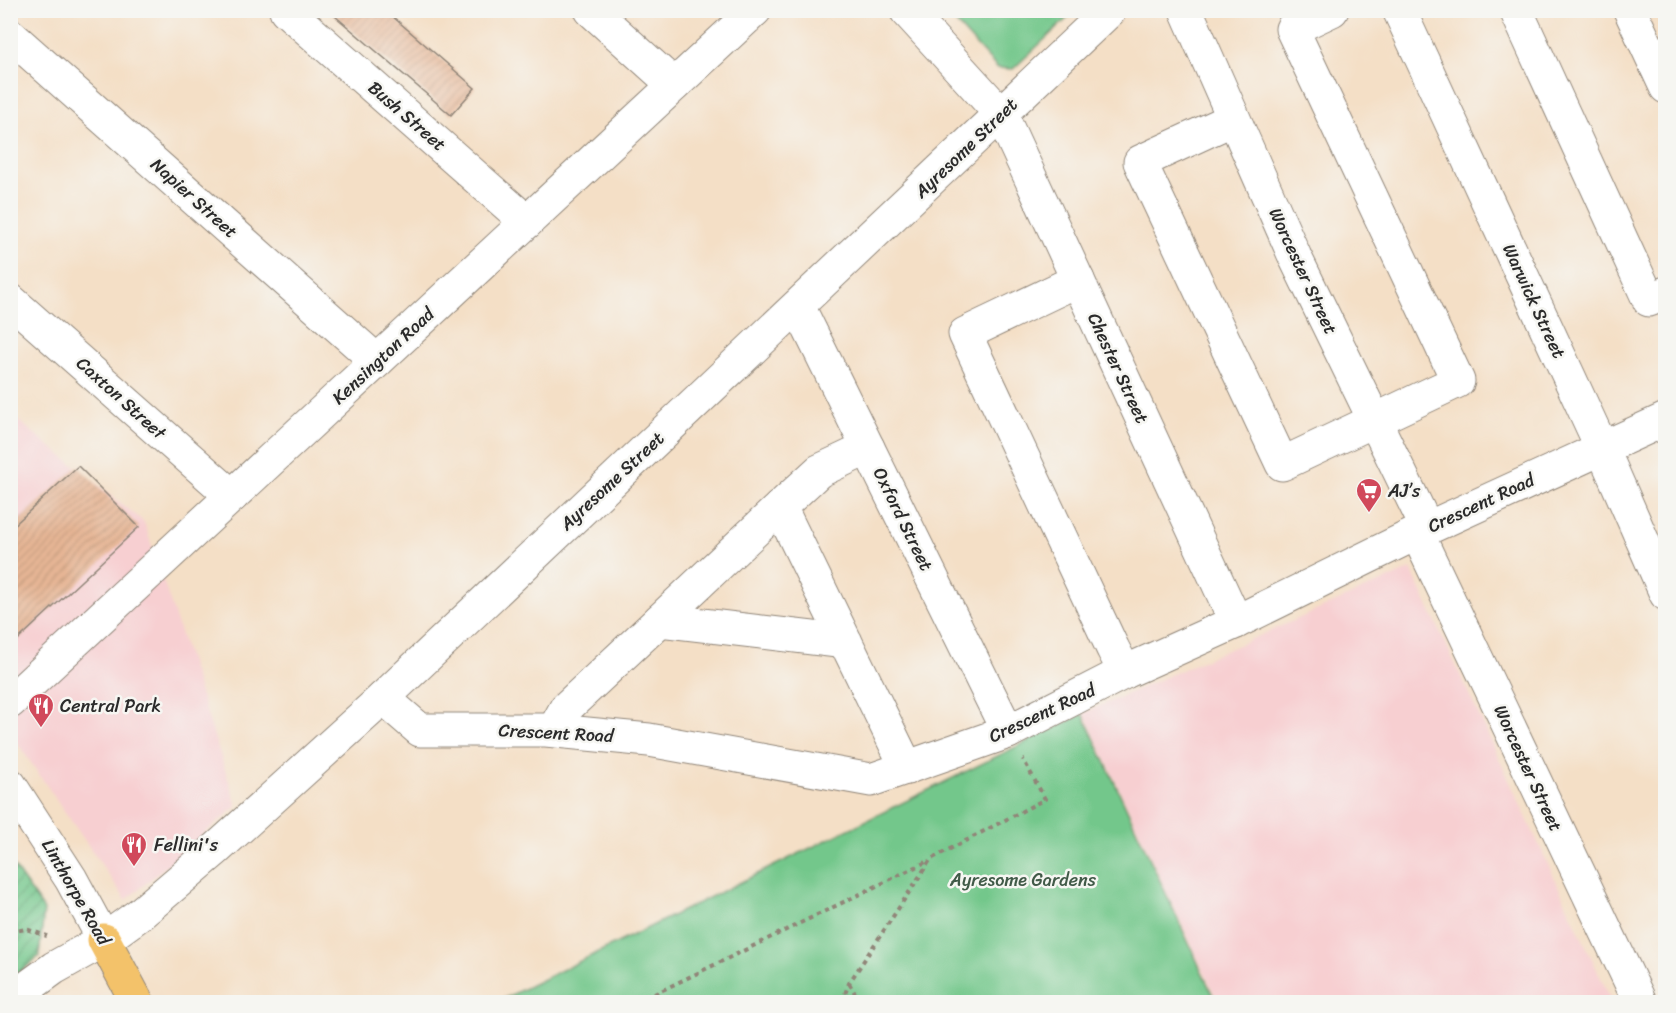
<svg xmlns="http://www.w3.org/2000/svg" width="1676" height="1013" viewBox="0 0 1676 1013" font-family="Sriracha,sans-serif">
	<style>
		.built { fill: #f7cfd1 }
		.green { fill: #73c78b; stroke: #4f795b; stroke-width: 1.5 }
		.garden { fill: url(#garden-furrows); stroke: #4f795b; stroke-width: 1.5 }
		.building { fill: url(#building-hatch) }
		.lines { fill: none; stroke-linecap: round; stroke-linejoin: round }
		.minor-casing { stroke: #908578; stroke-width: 35 }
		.major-casing { stroke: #908578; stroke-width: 35 }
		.path { stroke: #908578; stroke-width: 4; stroke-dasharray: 4.5 4.5; stroke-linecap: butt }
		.minor { stroke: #fff; stroke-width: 33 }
		.major { stroke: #f3c26a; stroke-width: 33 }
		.labels { text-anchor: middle; stroke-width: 5; stroke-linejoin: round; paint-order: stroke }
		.street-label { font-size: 18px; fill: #2b2b2b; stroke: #f6f6f2 }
		.poi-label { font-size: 18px; fill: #2b2b2b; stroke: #f6f6f2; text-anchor: start }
		.park-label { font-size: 18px; fill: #415a48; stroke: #f6f6f2 }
	</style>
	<defs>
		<pattern id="garden-furrows" width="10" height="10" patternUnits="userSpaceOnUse" patternTransform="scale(1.5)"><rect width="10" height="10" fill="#73c78b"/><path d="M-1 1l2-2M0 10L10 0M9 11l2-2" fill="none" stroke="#5fa272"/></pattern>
		<pattern id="building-hatch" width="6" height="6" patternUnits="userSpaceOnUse" patternTransform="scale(1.5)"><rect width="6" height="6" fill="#e6b594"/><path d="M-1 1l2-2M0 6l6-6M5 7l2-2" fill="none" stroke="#c59c80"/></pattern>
	</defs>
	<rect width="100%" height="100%" fill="#f6f6f2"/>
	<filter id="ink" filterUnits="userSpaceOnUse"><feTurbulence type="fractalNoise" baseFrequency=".0167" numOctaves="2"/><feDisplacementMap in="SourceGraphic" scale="12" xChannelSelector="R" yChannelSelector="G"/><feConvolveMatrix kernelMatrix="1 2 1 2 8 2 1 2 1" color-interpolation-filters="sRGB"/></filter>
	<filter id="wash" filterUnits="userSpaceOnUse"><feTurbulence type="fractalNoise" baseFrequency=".008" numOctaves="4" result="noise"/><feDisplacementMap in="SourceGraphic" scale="24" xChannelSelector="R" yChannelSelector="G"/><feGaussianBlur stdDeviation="1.35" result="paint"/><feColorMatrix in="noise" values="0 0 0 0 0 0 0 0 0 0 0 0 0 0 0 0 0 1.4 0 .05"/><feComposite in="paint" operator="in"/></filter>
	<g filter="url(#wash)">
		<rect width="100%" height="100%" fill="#f4dfc6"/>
		<!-- built -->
		<g class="built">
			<path d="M10,414L144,522L237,806L126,900L11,734Z"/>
			<path d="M1411,569L1612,1002H1218L1084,713Z"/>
		</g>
		<!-- green -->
		<g class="green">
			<path d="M1071,10L1073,13L1013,69L997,68L945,11Z"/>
			<path d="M1083,714L1216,1002H497Z"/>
		</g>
		<!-- garden -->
		<path class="garden" d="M10,861L44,910L39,956L11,980Z"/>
		<g id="blocks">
			<!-- building -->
			<g class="building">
				<path d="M328,10H385L475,88L451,115Z"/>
				<path d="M78,466L139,527L10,647V562L16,557L10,551V529Z"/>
			</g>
		</g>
	</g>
	<g filter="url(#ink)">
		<use href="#blocks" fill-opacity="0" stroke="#908578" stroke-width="1.5"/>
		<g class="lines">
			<defs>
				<g id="minor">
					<path d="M286,10L527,222"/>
					<path d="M591,10L674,85"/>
					<path d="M906,10L1001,114L1236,622"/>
					<path d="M1186,10L1295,257L1427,528"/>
					<path d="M1399,10L1602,448L1666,594"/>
					<path d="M1516,10L1649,300L1666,293"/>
					<path d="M1630,10L1666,87"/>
					<path d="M10,35L377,361"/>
					<path d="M1233,119L1140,162L1282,464L1458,381L1292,29L1332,10"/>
					<path d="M1078,280L965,334L1113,649L1125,672"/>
					<path d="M10,300L232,496"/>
					<path d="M798,306L1008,732"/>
					<path d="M780,507L819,471L868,448"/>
					<path d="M1417,533L1640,1002"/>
					<path d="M846,642L660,620L780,507L907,768"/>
					<path d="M383,698L420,730H546L649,740L871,780L1008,732L1125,672L1236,622L1417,533L1666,419"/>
					<path d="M10,702L755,10"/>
					<path d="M554,730L566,708L660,620"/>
					<path d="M10,785L71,879L104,940"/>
					<path d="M10,1000L54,968L104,940L140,914L214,851L383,698L1110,10"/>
				</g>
				<path id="major" d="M104,940L137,1002"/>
			</defs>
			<!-- minor casing -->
			<use href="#minor" class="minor-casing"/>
			<!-- major casing -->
			<use href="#major" class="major-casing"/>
			<!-- path -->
			<g class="path">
				<path d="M10,932L26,929L47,936"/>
				<path d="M849,983L860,1002"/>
				<path d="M638,1002L928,861"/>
				<path d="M842,1002L849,983L931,859L1045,799L1023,759"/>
			</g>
			<!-- minor -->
			<use href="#minor" class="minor"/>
			<!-- major -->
			<use href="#major" class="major"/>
		</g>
	</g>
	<!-- icons -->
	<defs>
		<symbol id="supermarket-pin" viewBox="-11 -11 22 30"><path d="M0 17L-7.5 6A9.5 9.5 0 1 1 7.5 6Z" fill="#d1495b" stroke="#f6f6f2"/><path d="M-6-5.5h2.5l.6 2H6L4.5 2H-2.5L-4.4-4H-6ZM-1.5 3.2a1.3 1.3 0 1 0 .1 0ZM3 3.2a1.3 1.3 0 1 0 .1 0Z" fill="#fff"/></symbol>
		<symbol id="restaurant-pin" viewBox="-11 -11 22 30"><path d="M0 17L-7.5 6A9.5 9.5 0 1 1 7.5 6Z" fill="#d1495b" stroke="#f6f6f2"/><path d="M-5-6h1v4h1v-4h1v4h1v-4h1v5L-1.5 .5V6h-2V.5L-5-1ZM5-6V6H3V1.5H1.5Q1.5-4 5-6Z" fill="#fff"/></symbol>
	</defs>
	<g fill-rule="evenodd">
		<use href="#supermarket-pin" x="1354" y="476" width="30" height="40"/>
		<use href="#restaurant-pin" x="26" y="691" width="30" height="40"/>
		<use href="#restaurant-pin" x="119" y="830" width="30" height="40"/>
	</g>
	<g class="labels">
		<!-- street labels -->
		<g class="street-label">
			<text transform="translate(407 116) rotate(41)" y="6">Bush Street</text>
			<text transform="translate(966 148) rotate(-44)" y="6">Ayresome Street</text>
			<text transform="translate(194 198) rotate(42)" y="6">Napier Street</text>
			<text transform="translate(1303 271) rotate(65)" y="6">Worcester Street</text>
			<text transform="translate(1534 301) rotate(65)" y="6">Warwick Street</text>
			<text transform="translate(383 356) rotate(-43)" y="6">Kensington Road</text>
			<text transform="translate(1118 368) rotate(65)" y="6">Chester Street</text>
			<text transform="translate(121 398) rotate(42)" y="6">Caxton Street</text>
			<text transform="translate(612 481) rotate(-43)" y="6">Ayresome Street</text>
			<text transform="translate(1481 503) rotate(-25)" y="6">Crescent Road</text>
			<text transform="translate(903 519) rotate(64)" y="6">Oxford Street</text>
			<text transform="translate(1042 713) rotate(-25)" y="6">Crescent Road</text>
			<text transform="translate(556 733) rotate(3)" y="6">Crescent Road</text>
			<text transform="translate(1528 768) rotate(65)" y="6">Worcester Street</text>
			<text transform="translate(76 892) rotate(60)" y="6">Linthorpe Road</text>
		</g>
		<!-- poi labels -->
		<g class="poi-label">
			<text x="1388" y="497">AJ’s</text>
			<text x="60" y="712">Central Park</text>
			<text x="154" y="851">Fellini's</text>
		</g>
		<!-- park labels -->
		<g class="park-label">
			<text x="1023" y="886">Ayresome Gardens</text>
		</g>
	</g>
	<!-- margin -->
	<rect width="1676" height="1013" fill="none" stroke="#f6f6f2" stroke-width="36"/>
</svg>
